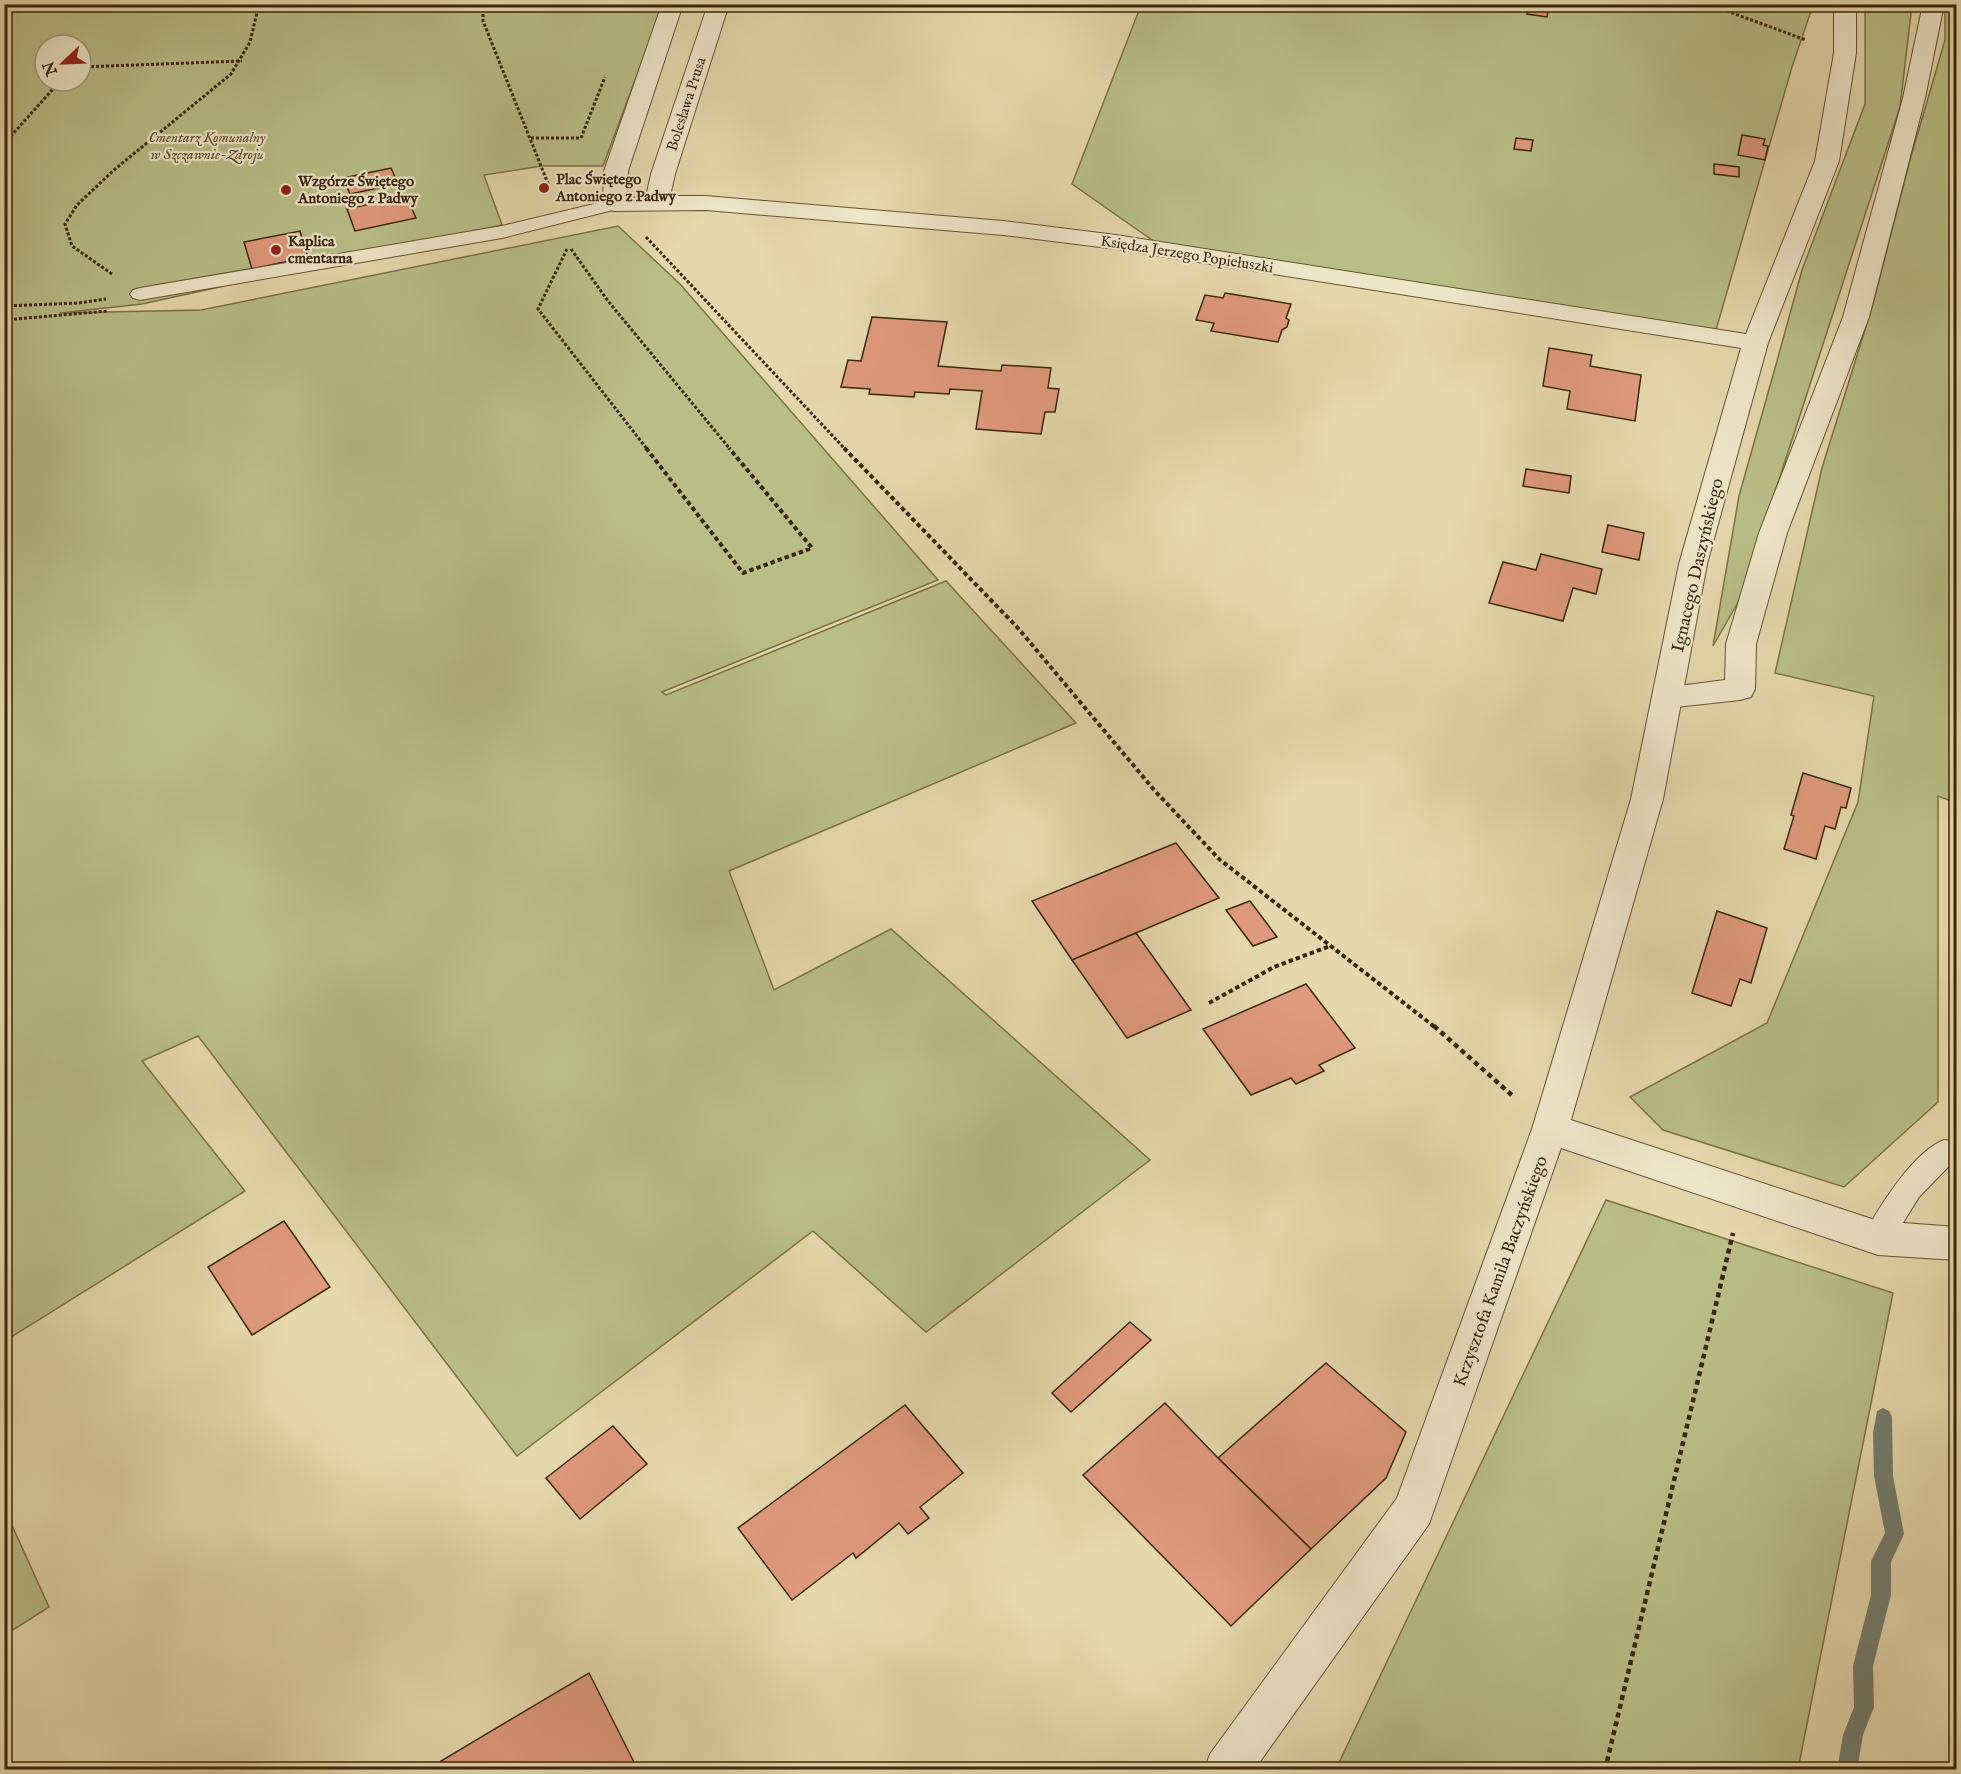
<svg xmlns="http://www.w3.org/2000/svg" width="1961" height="1774" viewBox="0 0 1961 1774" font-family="'IM FELL English',serif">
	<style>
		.green { fill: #b9be86; stroke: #7a7246; stroke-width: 1.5; fill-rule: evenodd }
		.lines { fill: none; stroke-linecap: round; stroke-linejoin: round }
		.stream { fill: #737e6f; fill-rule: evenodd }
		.building { fill: #df997c; stroke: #3b2607; stroke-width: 1.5 }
		.service-casing { stroke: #665230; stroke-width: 2 }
		.pedestrian-casing { stroke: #665230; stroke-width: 2 }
		.minor-casing { stroke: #665230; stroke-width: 2 }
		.path-far2 { stroke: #3b2607; stroke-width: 3; stroke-dasharray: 3 2; stroke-linecap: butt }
		.path-far1 { stroke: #3b2607; stroke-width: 4; stroke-dasharray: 4.5 3; stroke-linecap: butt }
		.path { stroke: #3b2607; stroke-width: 4.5; stroke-dasharray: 5 4; stroke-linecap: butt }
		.service { fill: #eee6c9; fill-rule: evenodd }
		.pedestrian { fill: #eee6c9; fill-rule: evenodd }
		.minor { fill: #eee6c9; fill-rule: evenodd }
		.poi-dot { fill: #8f2418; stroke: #eee6c9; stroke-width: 2 }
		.labels { text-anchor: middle; stroke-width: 4.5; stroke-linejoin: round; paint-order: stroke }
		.far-street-label { font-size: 15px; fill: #3b2607; stroke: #eee6c9 }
		.far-park-label { font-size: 15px; font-style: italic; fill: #5a4c27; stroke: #eee6c9 }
		.far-poi-label { font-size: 15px; font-weight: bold; fill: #3b2607; stroke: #eee6c9; text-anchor: start }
		.street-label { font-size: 18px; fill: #3b2607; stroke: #eee6c9 }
	</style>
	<rect width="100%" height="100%" fill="#e5d8ac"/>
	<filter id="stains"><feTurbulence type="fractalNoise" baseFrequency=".00333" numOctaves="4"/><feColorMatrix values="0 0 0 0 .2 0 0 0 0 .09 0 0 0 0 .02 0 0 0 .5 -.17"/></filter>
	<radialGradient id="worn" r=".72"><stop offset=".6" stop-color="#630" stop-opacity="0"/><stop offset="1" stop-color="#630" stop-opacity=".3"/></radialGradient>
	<!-- green -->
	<g class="green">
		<path d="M4,5H663L603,166H542L484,175L502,225L142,304L60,313L201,310L618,226L680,284L938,580L662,692L666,695L946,581L1076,723L729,871L774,990L891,929L1150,1160L926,1332L813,1231L517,1456L198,1036L142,1061L245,1191L5,1341ZM45,45H81V81H45Z"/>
		<path d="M1141,5H1813L1792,67L1716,330L1155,242L1072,184Z"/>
		<path d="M1865,5H1912L1900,107L1741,597L1713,646L1739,496L1777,361L1802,270L1865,104Z"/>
		<path d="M1945,5H1956V803L1938,796V1102L1844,1187L1663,1130L1630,1097L1767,1023L1858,802L1874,696L1775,673L1822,468L1873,304L1910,160L1945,40Z"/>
		<path d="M1606,1200L1893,1293L1798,1769H1336Z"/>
		<path d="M5,1510L49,1607L5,1635H4Z"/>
	</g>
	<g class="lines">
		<!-- stream -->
		<path class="stream" d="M1883,1408L1889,1411L1892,1417L1893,1476L1904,1534L1891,1562V1595L1873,1666L1874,1707L1863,1735L1857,1770H1837L1843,1735L1854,1707L1853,1666L1871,1595V1561L1885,1533L1874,1476L1873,1433L1877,1411Z"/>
	</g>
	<!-- building -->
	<g class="building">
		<path d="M1533,6L1548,11L1547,17L1527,14V9Z"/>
		<path d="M1742,135L1765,139L1763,145L1768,146L1765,160L1738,155Z"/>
		<path d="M1516,138L1533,140L1531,151L1514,149Z"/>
		<path d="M1714,164L1739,167V177L1714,174Z"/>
		<path d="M391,168L398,184L350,194L343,178Z"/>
		<path d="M406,196L416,218L355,231L347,209Z"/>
		<path d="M300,231L308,257L252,269L244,242Z"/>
		<path d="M1225,293L1291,304L1286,318L1289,320L1287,327L1282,330L1278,342L1211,331L1214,323L1196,320L1205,295L1223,298Z"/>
		<path d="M872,317L947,322L938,366L1001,371L1002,365L1051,368L1048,388L1059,389L1055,412H1045L1041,434L976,429L982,391L950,389L949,394L915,392L914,397L869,394L870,389L841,387L848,360L861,361Z"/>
		<path d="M1549,348L1592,355L1590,366L1641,375L1635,421L1567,409L1570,391L1543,386Z"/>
		<path d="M1526,469L1571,476L1569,493L1523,486Z"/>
		<path d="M1608,525L1644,533L1639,560L1602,552Z"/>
		<path d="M1541,554L1602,569L1596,594L1573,588L1563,621L1489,603L1503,562L1536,570Z"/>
		<path d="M1803,773L1851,788L1846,808L1841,807L1835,829L1825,826L1816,859L1784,849L1794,816L1791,815Z"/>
		<path d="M1176,843L1219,898L1072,960L1032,901Z"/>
		<path d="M1250,901L1277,937L1253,946L1226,910Z"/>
		<path d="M1717,911L1767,928L1751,983L1740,979L1731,1006L1692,993Z"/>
		<path d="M1136,933L1191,1010L1127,1038L1072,960Z"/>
		<path d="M1306,984L1355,1048L1319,1065L1324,1071L1296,1084L1291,1078L1251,1095L1203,1029Z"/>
		<path d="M284,1221L330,1287L252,1335L208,1267Z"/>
		<path d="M1130,1322L1151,1340L1071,1412L1052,1393Z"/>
		<path d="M1326,1363L1406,1432L1386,1478L1311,1549L1218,1458Z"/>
		<path d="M1165,1403L1218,1458L1311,1549L1231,1626L1083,1475Z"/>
		<path d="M905,1405L963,1473L920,1507L929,1518L908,1534L899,1523L856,1558L853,1553L792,1600L738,1528Z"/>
		<path d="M613,1426L647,1464L580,1519L546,1478Z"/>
		<path d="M589,1673L638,1770H445L441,1761Z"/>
	</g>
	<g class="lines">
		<defs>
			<g id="service">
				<path d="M615,199L621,200L624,204L621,208L502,238L140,300L133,298L130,294L133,290L140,288L502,226Z"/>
				<path d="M1944,1140L1956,1141V1165H1950L1919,1197L1888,1247L1878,1251L1868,1247L1863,1238C1877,1209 1914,1151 1944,1140Z"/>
			</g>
			<g id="pedestrian">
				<path d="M662,4H683L628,171L627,204L623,209L615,211L607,209L603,204L604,171Z"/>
				<path d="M1923,4H1944L1925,98L1869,317L1787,533L1756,644L1755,689L1751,697L1740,700L1667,708L1656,705L1652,697L1656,689L1725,680L1726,644L1759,533L1843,317L1903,98Z"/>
			</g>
			<path id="minor" d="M708,4H729L675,174L670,196H706L1003,221L1116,235L1746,334L1815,161L1834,53V4H1856V53L1839,161L1768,343L1707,564L1663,799L1571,1120L1878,1221L1956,1227V1260L1878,1255L1561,1148L1429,1524L1254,1770H1204L1210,1754L1397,1498L1532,1129L1631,799L1679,564L1741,348L1116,249L1003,235L706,210L615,211L607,209L603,204L607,199L646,197L651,174Z"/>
		</defs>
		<!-- service casing -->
		<use href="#service" class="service-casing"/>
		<!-- pedestrian casing -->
		<use href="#pedestrian" class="pedestrian-casing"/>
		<!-- minor casing -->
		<use href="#minor" class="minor-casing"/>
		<!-- path-far2 -->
		<g class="path-far2">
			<path d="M483,4V21L549,186"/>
			<path d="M1708,4L1806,40"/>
			<path d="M81,67L242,61"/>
			<path d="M531,138H581L605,77"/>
			<path d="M4,144L60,81"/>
			<path d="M646,237L845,449"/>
			<path d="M567,249L538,309L647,449"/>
			<path d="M571,249L608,301L730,449"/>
			<path d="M112,274L72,246L65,224L77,205L114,170L231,74L250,42L259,4"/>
			<path d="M4,306L79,303L106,299"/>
			<path d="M4,320L108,311"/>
		</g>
		<!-- path-far1 -->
		<g class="path-far1">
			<path d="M646,448L743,573L812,548L729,448"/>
			<path d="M844,448L1017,627L1155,791L1219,859L1436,1028"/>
			<path d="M1209,1003L1274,967L1330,946"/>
		</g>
		<!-- path -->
		<g class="path">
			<path d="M1434,1026L1514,1097"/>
			<path d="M1605,1770L1733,1233"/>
		</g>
		<!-- service -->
		<use href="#service" class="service"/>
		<!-- pedestrian -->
		<use href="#pedestrian" class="pedestrian"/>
		<!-- minor -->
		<use href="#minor" class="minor"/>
	</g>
	<!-- markers -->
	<g class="poi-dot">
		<circle cx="544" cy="188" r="6"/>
		<circle cx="286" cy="190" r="6"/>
		<circle cx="276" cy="250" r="6"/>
	</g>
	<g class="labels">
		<!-- far-street labels -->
		<g class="far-street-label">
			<text transform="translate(686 104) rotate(-72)" y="5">Bolesława Prusa</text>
			<text transform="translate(1187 254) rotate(9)" y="5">Księdza Jerzego Popiełuszki</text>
		</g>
		<!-- far-park labels -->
		<g class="far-park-label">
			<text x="207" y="142">Cmentarz Komunalny<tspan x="207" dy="17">w Szczawnie-Zdroju</tspan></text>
		</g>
		<!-- far-poi labels -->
		<g class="far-poi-label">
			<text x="556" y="184">Plac Świętego<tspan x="556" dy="17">Antoniego z Padwy</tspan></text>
			<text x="298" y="186">Wzgórze Świętego<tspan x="298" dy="17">Antoniego z Padwy</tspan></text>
			<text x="288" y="246">Kaplica<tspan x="288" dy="17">cmentarna</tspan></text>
		</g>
		<!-- street labels -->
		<g class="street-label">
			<text transform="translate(1697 565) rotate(-77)" y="6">Ignacego Daszyńskiego</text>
			<text transform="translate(1500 1271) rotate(-70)" y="6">Krzysztofa Kamila Baczyńskiego</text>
		</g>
	</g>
	<!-- margin -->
	<rect width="1961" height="1774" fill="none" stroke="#e5d8ac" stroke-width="24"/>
	<rect x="6" y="6" width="1949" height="1762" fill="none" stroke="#3b2607" stroke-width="3"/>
	<rect x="12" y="12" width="1937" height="1750" fill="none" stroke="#3b2607" stroke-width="1.5"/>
	<!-- north arrow -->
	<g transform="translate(63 63) rotate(247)"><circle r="28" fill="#eee6c9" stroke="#a6997b" stroke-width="1.5"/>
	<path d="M0-4.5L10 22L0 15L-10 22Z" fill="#8f2418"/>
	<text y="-9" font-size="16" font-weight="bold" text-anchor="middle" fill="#3b2607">N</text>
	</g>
	<rect width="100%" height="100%" filter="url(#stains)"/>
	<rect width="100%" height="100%" fill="url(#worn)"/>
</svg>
